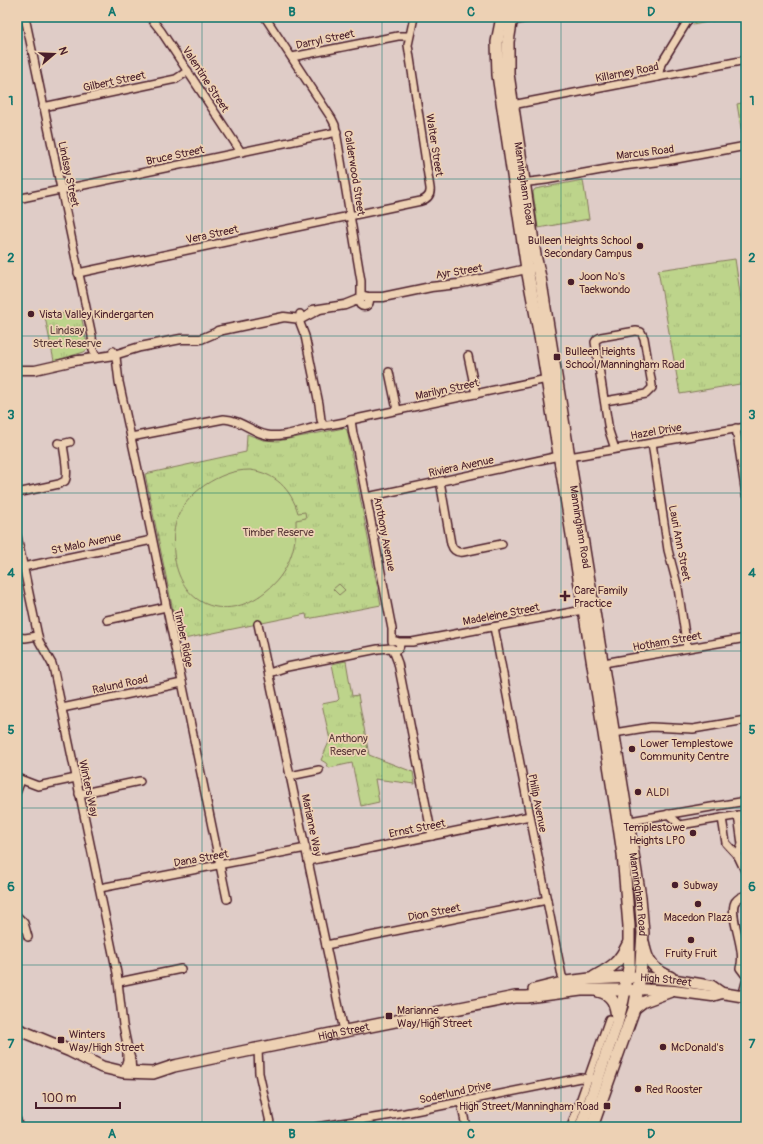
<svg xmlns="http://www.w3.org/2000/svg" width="763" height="1144" viewBox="0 0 763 1144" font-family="Pangolin,sans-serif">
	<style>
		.grass { fill: url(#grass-tufts); stroke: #847a5b }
		.pitch { fill: #bdd48b; stroke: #847a5b }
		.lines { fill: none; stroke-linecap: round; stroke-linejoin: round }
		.minor-casing { stroke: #4a1f2b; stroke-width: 10 }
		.tertiary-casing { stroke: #4a1f2b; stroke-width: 11 }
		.secondary-casing { stroke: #4a1f2b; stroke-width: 13 }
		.primary-casing { stroke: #4a1f2b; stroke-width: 14 }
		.minor { stroke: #edd1b4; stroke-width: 7 }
		.tertiary { stroke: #edd1b4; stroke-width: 8 }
		.secondary { stroke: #edd1b4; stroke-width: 10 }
		.primary { stroke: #edd1b4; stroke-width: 11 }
		.grid { fill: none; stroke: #0f766e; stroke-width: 1; stroke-opacity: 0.55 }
		.poi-dot { fill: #4a1f2b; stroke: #edd1b4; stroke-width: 1.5 }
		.labels { text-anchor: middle; stroke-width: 3.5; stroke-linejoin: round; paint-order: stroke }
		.street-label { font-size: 11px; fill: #4a1f2b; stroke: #edd1b4 }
		.poi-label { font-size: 11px; fill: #4a1f2b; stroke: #edd1b4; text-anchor: start }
		.park-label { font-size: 11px; fill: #5b3a39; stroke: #edd1b4 }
		.neatline { fill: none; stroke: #0f766e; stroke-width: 1.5 }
		.grid-label { font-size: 13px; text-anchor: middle; font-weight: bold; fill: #0f766e }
	</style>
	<defs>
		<pattern id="grass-tufts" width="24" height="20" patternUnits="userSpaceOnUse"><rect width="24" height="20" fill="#bdd48b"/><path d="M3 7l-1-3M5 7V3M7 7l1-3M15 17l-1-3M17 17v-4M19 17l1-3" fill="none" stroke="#a4b678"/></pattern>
	</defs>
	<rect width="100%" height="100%" fill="#dfccc7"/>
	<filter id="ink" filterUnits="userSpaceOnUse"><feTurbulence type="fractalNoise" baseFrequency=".025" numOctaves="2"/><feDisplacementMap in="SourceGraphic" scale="8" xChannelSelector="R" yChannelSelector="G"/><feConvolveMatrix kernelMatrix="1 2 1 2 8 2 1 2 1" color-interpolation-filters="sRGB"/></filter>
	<g filter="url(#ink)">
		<!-- grass -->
		<g class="grass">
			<path d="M700,17H732L693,25L697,18Z"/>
			<path d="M746,102V140H743L737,104Z"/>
			<path d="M583,180L589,219L538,228L533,192L535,189Z"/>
			<path d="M735,259L746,333V383L680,394L658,270Z"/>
			<path d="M80,310L88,349L84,352L54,361L45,317Z"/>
			<path d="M344,428L347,430L381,605L307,619L306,614L179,640L145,474L246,452L247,434L263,440L278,441Z"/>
			<path d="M346,661L352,696L358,695L369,755L413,772L415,784L375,779L379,802L361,806L352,763L329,768L326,763L321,760L330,740L322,704L337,701L339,699L332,664Z"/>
		</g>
		<!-- pitch -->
		<g class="pitch">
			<path d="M250,470C275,473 291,489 298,513L305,512L306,518L296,520C297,548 288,574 265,592C224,624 179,605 174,553C173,539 173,527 179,514C184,503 195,492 205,485C219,476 233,470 250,470Z"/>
			<path d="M339,584L345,590L339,595L333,589Z"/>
		</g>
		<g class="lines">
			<defs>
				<g id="minor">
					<path d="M25,17L92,336L93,350L96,357"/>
					<path d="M150,17L161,31L241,152"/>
					<path d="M265,17L332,119L335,125L361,281V297"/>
					<path d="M511,21L534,17"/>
					<path d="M292,57L398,36H409"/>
					<path d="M658,77L661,64L690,17"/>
					<path d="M512,105L746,60"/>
					<path d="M43,107L176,79L188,71"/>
					<path d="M521,183L546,180L623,166L671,160L746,146"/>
					<path d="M17,199L337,132"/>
					<path d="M78,273L421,201C427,199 431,195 430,188L408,45L414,17"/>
					<path d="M300,314V323L305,336L319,404L321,420L324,426"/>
					<path d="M113,351L116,357L119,382L140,479L227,899"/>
					<path d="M468,356L476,394"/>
					<path d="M389,372L397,410"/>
					<path d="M605,401L646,394L652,388V385L644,338L641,332L636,331L601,337L597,339L595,342L609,431L615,449"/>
					<path d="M351,420L353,434L356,444L392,629V641"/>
					<path d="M736,428L746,495"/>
					<path d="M131,437L224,419C242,420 251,432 267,435C284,438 304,429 322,426C332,424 341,424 351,420L547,379"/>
					<path d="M58,443L62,444L70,442"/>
					<path d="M652,443L668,550L678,588L687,648"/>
					<path d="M569,457L746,427"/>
					<path d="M440,481L451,544C453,550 457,553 463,552L502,544"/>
					<path d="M17,493L59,484L65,481C69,474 64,454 63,444"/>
					<path d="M367,497L559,456"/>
					<path d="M17,536L39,641L52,664L54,671L117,973L123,1025L128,1049L131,1059L132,1073"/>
					<path d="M23,567L152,540"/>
					<path d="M107,620L166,607"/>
					<path d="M258,624L344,1031"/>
					<path d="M494,627L530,816L562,976L566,982"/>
					<path d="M17,637L25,638L38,636"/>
					<path d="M399,642H412L588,609"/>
					<path d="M393,650L398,663L432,836"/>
					<path d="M598,664L746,638"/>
					<path d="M269,673L287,667L378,649L391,648L396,650C401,648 401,643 396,641"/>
					<path d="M62,708L182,683"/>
					<path d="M614,733L651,727L693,729L746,720"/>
					<path d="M290,776L319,770"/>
					<path d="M17,778L38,786L76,778"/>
					<path d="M17,791L21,780"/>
					<path d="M79,794L140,781"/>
					<path d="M668,814L680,825L746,814"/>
					<path d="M722,818L726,843L738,856L746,873"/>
					<path d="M624,822L746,801"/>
					<path d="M738,856L742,844L738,815"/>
					<path d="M308,861L530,816"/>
					<path d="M100,888L306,848"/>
					<path d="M746,895C742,896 738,898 735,902C728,916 747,950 740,968L746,976"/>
					<path d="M17,916L24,923L28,937"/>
					<path d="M326,945L547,900"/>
					<path d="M119,982L181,969"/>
					<path d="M742,997L746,982"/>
					<path d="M258,1049L259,1073L271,1127"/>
					<path d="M123,1072L127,1060V1051"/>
					<path d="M461,1102L466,1127"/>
					<path d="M17,1120L18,1127"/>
					<path d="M316,1127L405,1113L580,1078L598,1079"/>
					<path d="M571,1127L609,1019"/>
				</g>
				<g id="tertiary">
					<circle cx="364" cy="301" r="5"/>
					<path d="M368,297H383L431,287L458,284L531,268"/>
					<path d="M313,310L345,305L360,299"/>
					<path d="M218,331L284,317L301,319L318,310"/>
					<path d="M73,361L114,355L140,347L181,339H201L222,330"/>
					<path d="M18,370H35L79,360"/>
				</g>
				<g id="secondary">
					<path d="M644,943C647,962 653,969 671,977"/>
					<path id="s1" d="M640,977L676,980L712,986L722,993L746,997"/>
					<path d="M638,989L674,991L712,996L722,993"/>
					<path d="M634,1009L643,1002L670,992"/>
				</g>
				<g id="primary">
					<path d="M502,17L497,42L498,75L527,269L541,342L619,827L623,854L629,926V967L623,1000L617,1023L581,1127"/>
					<path id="s2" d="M512,17L508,42V74L535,255L540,277L640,897L643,933L640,977L634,1009L592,1127"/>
					<path d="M594,977C612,967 619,963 628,944"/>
					<path d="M534,990L566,982L590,979L633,977"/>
					<path d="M598,991C613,994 616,1005 617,1019"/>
					<path id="s3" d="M17,1029L70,1051L102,1067L123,1072L153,1073L174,1066L251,1050L515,997H527L581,990H631"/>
				</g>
			</defs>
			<!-- minor casing -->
			<use href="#minor" class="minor-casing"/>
			<!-- tertiary casing -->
			<use href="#tertiary" class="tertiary-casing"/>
			<!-- secondary casing -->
			<use href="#secondary" class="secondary-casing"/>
			<!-- primary casing -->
			<use href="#primary" class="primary-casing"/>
			<!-- minor -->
			<use href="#minor" class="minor"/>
			<!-- tertiary -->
			<use href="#tertiary" class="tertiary"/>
			<!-- secondary -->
			<use href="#secondary" class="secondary"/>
			<!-- primary -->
			<use href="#primary" class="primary"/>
		</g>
	</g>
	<!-- grid -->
	<path class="grid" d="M202,17V1127M382,17V1127M561,17V1127M17,179H746M17,336H746M17,493H746M17,651H746M17,808H746M17,965H746"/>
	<!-- markers -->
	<g class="poi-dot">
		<circle cx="640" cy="246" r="4"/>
		<circle cx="571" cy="282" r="4"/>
		<circle cx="31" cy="314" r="4"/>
		<rect x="553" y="353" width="8" height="8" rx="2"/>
		<path d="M563 590h4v4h4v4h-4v4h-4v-4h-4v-4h4z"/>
		<circle cx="632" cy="749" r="4"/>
		<circle cx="638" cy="792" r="4"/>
		<circle cx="693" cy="833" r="4"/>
		<circle cx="675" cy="885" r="4"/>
		<circle cx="698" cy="904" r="4"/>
		<circle cx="691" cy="940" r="4"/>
		<rect x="385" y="1012" width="8" height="8" rx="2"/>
		<rect x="57" y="1036" width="8" height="8" rx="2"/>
		<circle cx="663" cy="1047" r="4"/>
		<circle cx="638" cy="1089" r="4"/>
		<rect x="603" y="1102" width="8" height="8" rx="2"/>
	</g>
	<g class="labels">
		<!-- street labels -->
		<g class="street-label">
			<text transform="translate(325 39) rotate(-12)" y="4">Darryl Street</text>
			<text transform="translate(627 72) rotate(-11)" y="4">Killarney Road</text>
			<text transform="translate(206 79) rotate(57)" y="4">Valentine Street</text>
			<text transform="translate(114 81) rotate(-12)" y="4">Gilbert Street</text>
			<text transform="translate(435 145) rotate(81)" y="4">Walter Street</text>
			<text transform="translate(645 152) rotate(-7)" y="4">Marcus Road</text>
			<text transform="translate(175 155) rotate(-12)" y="4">Bruce Street</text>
			<text transform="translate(355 173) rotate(81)" y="4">Calderwood Street</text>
			<text transform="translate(69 174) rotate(78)" y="4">Lindsay Street</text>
			<text dy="4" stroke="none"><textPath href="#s2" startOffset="168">Manningham Road</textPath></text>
			<text transform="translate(212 234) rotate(-12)" y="4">Vera Street</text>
			<text transform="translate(459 271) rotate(-9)" y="4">Ayr Street</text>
			<text transform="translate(447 389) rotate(-12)" y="4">Marilyn Street</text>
			<text transform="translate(656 431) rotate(-10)" y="4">Hazel Drive</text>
			<text transform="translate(461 466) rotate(-12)" y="4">Riviera Avenue</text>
			<text dy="4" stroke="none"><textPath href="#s2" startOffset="516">Manningham Road</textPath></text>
			<text transform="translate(385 534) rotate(79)" y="4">Anthony Avenue</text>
			<text transform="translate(86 543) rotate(-12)" y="4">St Malo Avenue</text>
			<text transform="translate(680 543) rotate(79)" y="4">Lauri Ann Street</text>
			<text transform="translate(501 614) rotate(-11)" y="4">Madeleine Street</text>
			<text transform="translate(184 638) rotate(78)" y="4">Timber Ridge</text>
			<text transform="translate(667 641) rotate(-10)" y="4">Hotham Street</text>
			<text transform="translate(120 684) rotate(-12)" y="4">Ralund Road</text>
			<text transform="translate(89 788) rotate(78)" y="4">Winters Way</text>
			<text transform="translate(538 803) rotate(79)" y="4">Philip Avenue</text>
			<text transform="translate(312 825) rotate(78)" y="4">Marianne Way</text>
			<text transform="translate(417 828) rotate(-11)" y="4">Ernst Street</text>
			<text transform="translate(201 858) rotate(-10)" y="4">Dana Street</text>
			<text dy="4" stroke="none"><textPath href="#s2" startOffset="888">Manningham Road</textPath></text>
			<text transform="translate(434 912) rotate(-11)" y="4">Dion Street</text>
			<text dy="4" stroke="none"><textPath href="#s1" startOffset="26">High Street</textPath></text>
			<text dy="4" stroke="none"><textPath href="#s3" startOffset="340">High Street</textPath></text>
			<text transform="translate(455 1092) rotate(-12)" y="4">Soderlund Drive</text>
		</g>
		<!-- poi labels -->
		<g class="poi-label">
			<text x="632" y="244" text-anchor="end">Bulleen Heights School<tspan x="632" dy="13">Secondary Campus</tspan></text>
			<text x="579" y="280">Joon No's<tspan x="579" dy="13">Taekwondo</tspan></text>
			<text x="39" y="318">Vista Valley Kindergarten</text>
			<text x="565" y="355">Bulleen Heights<tspan x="565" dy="13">School/Manningham Road</tspan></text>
			<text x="574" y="594">Care Family<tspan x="574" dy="13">Practice</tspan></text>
			<text x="640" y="747">Lower Templestowe<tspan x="640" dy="13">Community Centre</tspan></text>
			<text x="646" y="796">ALDI</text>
			<text x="685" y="831" text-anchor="end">Templestowe<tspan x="685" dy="13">Heights LPO</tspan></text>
			<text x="683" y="889">Subway</text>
			<text x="698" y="921" text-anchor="middle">Macedon Plaza</text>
			<text x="691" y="957" text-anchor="middle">Fruity Fruit</text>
			<text x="397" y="1014">Marianne<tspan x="397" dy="13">Way/High Street</tspan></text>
			<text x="69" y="1038">Winters<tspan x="69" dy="13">Way/High Street</tspan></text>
			<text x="671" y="1051">McDonald's</text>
			<text x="646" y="1093">Red Rooster</text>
			<text x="599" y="1110" text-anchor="end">High Street/Manningham Road</text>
		</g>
		<!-- park labels -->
		<g class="park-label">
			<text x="67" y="334">Lindsay<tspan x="67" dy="13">Street Reserve</tspan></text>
			<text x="278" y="536">Timber Reserve</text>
			<text x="348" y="742">Anthony<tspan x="348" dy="13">Reserve</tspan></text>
		</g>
	</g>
	<!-- margin -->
	<rect width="763" height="1144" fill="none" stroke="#edd1b4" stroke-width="44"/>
	<!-- north arrow -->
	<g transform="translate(54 54) rotate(71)" stroke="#edd1b4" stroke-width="3" paint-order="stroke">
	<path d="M0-3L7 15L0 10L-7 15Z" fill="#4a1f2b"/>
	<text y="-6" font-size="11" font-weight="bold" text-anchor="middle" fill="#4a1f2b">N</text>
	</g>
	<!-- scale -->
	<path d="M36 1102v6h84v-6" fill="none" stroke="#4a1f2b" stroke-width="2"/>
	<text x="42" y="1102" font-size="12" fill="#4a1f2b" stroke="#edd1b4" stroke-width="3" paint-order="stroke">100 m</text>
	<rect x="22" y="22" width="719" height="1100" class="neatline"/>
	<g class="grid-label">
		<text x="112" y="16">A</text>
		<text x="292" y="16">B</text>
		<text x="471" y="16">C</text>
		<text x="651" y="16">D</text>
		<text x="11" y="105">1</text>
		<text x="752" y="105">1</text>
		<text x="11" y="262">2</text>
		<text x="752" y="262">2</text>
		<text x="11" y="419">3</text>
		<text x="752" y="419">3</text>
		<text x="11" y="577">4</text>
		<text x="752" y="577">4</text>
		<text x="11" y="734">5</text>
		<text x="752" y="734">5</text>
		<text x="11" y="891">6</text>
		<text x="752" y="891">6</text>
		<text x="11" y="1048">7</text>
		<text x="752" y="1048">7</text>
		<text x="112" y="1138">A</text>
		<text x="292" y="1138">B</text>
		<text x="471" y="1138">C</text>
		<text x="651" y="1138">D</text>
	</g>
</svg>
